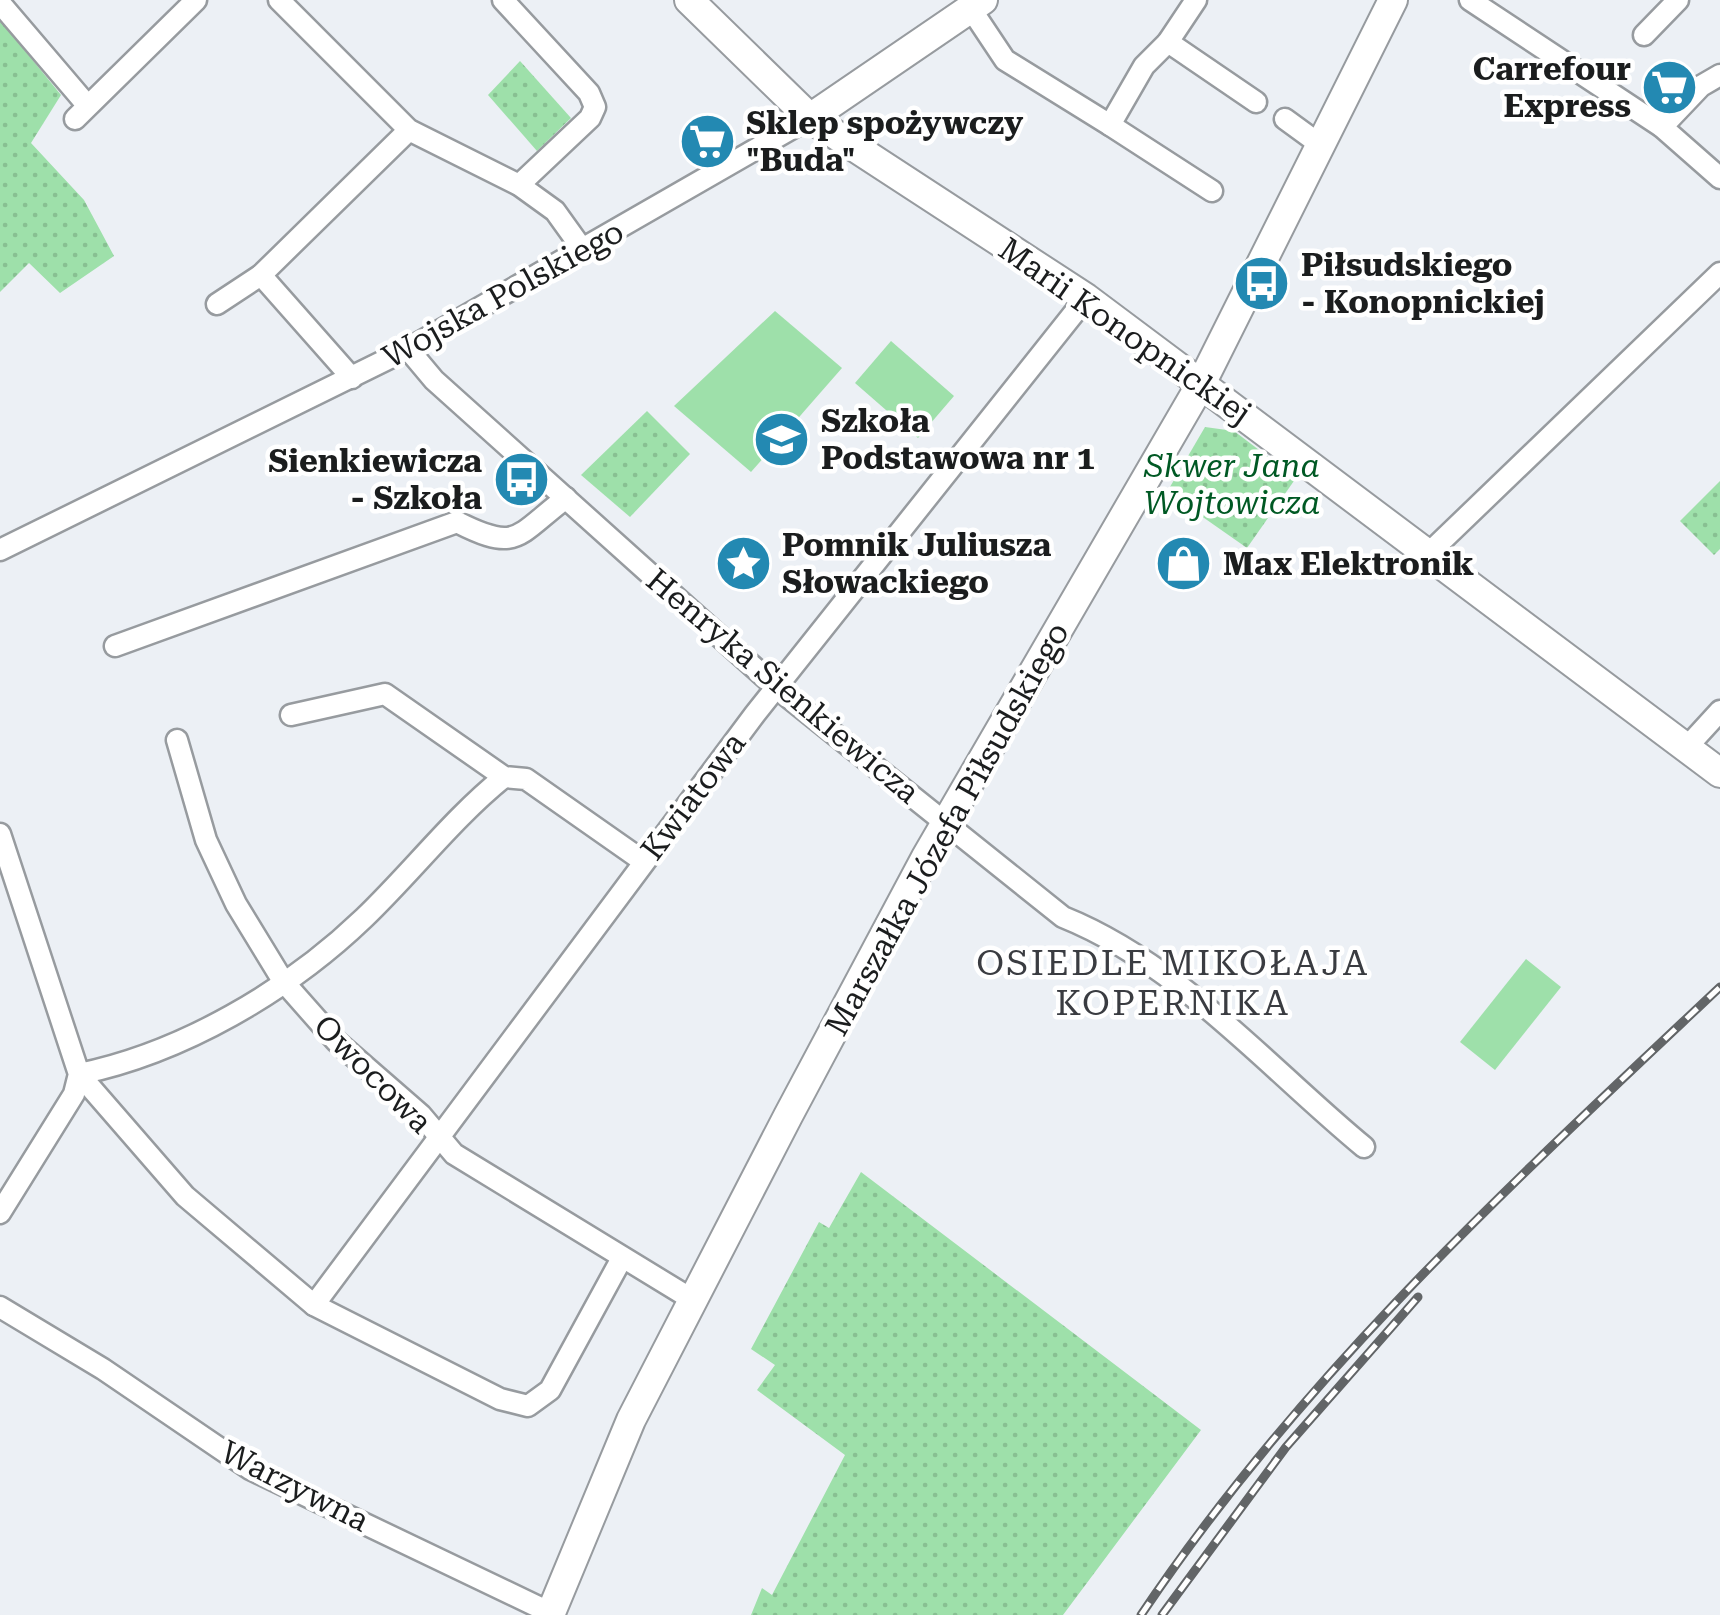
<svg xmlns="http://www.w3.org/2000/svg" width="1720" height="1615" viewBox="0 0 1720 1615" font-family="'Roboto Serif',serif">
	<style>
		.grass { fill: #9ee0aa }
		.park { fill: url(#park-dots) }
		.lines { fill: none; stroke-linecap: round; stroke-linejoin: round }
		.street-casing { stroke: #979b9f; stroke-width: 25 }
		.secondary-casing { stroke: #979b9f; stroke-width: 32 }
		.street { stroke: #fff; stroke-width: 20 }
		.secondary { stroke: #fff; stroke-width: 28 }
		.rail-casing { stroke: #626567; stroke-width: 9 }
		.rail { stroke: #fff; stroke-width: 5; stroke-dasharray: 15; stroke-linecap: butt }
		.labels { text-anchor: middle; stroke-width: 9; stroke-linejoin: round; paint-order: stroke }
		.poi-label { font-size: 32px; font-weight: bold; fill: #1b1d1e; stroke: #fff; text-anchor: start }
		.street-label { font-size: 32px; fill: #1b1d1e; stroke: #fff }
		.park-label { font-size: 32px; font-style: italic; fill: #005924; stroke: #fff }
		.neighbourhood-label { font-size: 35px; letter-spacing: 2.5px; fill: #3a3c41; stroke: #fff }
	</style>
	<defs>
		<pattern id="park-dots" width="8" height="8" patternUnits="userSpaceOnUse" patternTransform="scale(2.5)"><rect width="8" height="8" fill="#9ee0aa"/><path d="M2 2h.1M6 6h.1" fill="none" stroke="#88c092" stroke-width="1.8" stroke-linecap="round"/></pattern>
	</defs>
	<rect width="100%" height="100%" fill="#ecf0f5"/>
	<!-- grass -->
	<g class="grass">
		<path d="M775,311L842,368L751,472L674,406Z"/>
		<path d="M891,341L954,396L918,438L855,383Z"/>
		<path d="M1526,959L1561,987L1495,1070L1460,1042Z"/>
	</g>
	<!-- park -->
	<g class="park">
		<path d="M0,20L61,95L31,143L84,200L114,256L60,293L29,263L0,292Z"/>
		<path d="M520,61L571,118L537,151L488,95Z"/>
		<path d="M647,411L690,454L630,517L581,475Z"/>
		<path d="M1205,427L1234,431L1296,478L1247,548L1167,492Z"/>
		<path d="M1720,481V549L1714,555L1680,521Z"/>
		<path d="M861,1172L1201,1430L1063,1615H751L762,1588L772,1595L845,1455L757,1390L775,1365L751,1349L819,1222L829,1228Z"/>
	</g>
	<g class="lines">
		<defs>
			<g id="street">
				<path d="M279,0L409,130L519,185L555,211L583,250"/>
				<path d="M503,0L589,93L595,107L590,118L519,185"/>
				<path d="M1196,0L1168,42L1144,66L1110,125L1212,191"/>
				<path d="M1470,0L1662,127L1720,178"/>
				<path d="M0,3L87,105"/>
				<path d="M971,9L1005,60L1110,125"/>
				<path d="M1644,35L1678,0"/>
				<path d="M1168,42L1256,102"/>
				<path d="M75,119L196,0"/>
				<path d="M1285,119L1322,146"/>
				<path d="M1662,127L1701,86L1720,75"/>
				<path d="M261,275L352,378"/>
				<path d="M217,304L261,275L409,130"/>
				<path d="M408,349L434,380L778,689L1063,917C1180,964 1268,1068 1364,1147"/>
				<path d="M0,550L408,349L810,118"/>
				<path d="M1429,553L1720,273"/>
				<path d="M115,646L457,522C518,553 516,536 566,498"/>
				<path d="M291,715L385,694L504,777L526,779L643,861"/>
				<path d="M177,740L206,840L236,904L283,981L336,1041L421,1115L454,1154L693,1300"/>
				<path d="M1687,747L1720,711"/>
				<path d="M0,834L79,1074L74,1094L0,1213"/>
				<path d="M79,1074L185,1196L314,1305L500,1399L528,1406L550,1390L622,1258"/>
				<path d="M79,1074C182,1053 288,991 364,918C412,872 453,818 504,777"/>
				<path d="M314,1305L755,714L1086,298"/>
				<path d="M0,1307L103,1369L250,1469L551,1613"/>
			</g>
			<g id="secondary">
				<path d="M689,0L810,118L1086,298L1720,773"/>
				<path d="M810,118L983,0"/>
				<path d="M550,1615L631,1420L788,1116L926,857L1201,384L1393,0"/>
			</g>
		</defs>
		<!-- street casing -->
		<use href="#street" class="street-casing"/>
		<!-- secondary casing -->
		<use href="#secondary" class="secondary-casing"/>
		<!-- street -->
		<use href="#street" class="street"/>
		<!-- secondary -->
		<use href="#secondary" class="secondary"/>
		<defs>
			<g id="rail">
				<path d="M1141,1615C1302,1375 1511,1184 1720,987"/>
				<path d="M1162,1615L1286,1447L1418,1297"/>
			</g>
		</defs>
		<!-- rail casing -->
		<use href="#rail" class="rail-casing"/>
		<!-- rail -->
		<use href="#rail" class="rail"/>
	</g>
	<!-- icons -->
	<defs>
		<symbol id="supermarket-disc" viewBox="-11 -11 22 22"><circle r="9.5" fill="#2389b2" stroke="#fff"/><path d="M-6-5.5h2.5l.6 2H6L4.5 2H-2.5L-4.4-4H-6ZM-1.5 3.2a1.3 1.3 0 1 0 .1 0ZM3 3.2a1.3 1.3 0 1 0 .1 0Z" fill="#fff"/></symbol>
		<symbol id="bus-disc" viewBox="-11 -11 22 22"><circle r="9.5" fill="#2389b2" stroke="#fff"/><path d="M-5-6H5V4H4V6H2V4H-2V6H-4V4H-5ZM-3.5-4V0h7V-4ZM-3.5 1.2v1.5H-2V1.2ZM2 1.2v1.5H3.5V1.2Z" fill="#fff"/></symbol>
		<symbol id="school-disc" viewBox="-11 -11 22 22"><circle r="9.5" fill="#2389b2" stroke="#fff"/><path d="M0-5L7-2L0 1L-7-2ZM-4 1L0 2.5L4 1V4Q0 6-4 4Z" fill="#fff"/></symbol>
		<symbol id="sight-disc" viewBox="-11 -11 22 22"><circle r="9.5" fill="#2389b2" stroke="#fff"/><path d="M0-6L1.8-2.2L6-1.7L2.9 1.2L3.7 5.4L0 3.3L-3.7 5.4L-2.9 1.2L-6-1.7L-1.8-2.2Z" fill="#fff"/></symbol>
		<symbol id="shop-disc" viewBox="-11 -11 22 22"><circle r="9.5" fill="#2389b2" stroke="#fff"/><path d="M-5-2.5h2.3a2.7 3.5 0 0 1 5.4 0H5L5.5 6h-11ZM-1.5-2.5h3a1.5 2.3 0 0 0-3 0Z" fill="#fff"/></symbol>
	</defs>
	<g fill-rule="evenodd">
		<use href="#supermarket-disc" x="1638" y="56" width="63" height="63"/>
		<use href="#supermarket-disc" x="676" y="110" width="63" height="63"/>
		<use href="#bus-disc" x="1230" y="252" width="63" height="63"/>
		<use href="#school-disc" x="750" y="408" width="63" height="63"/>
		<use href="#bus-disc" x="490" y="448" width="63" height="63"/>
		<use href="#sight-disc" x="712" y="532" width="63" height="63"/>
		<use href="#shop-disc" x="1152" y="532" width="63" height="63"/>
	</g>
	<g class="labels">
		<!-- poi labels -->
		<g class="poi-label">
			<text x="1631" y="80" text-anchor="end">Carrefour<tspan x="1631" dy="37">Express</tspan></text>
			<text x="746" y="134">Sklep spożywczy<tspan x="746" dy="37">"Buda"</tspan></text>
			<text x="1301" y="276">Piłsudskiego<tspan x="1301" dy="37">- Konopnickiej</tspan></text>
			<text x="821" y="432">Szkoła<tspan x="821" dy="37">Podstawowa nr 1</tspan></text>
			<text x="482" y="472" text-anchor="end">Sienkiewicza<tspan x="482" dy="37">- Szkoła</tspan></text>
			<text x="782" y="556">Pomnik Juliusza<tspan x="782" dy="37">Słowackiego</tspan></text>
			<text x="1223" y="575">Max Elektronik</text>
		</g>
		<!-- street labels -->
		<g class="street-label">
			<text transform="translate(503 294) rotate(-29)" y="11">Wojska Polskiego</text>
			<text transform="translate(1125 331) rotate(35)" y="11">Marii Konopnickiej</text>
			<text transform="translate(783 686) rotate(40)" y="11">Henryka Sienkiewicza</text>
			<text transform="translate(693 796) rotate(-53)" y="11">Kwiatowa</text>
			<text transform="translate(947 829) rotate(-61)" y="11">Marszałka Józefa Piłsudskiego</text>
			<text transform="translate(373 1074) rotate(45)" y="11">Owocowa</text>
			<text transform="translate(295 1486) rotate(27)" y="11">Warzywna</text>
		</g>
		<!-- park labels -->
		<g class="park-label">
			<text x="1232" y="477">Skwer Jana<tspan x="1232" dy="37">Wojtowicza</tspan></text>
		</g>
		<!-- neighbourhood labels -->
		<g class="neighbourhood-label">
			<text x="1173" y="975">OSIEDLE MIKOŁAJA<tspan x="1173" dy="40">KOPERNIKA</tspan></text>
		</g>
	</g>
</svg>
